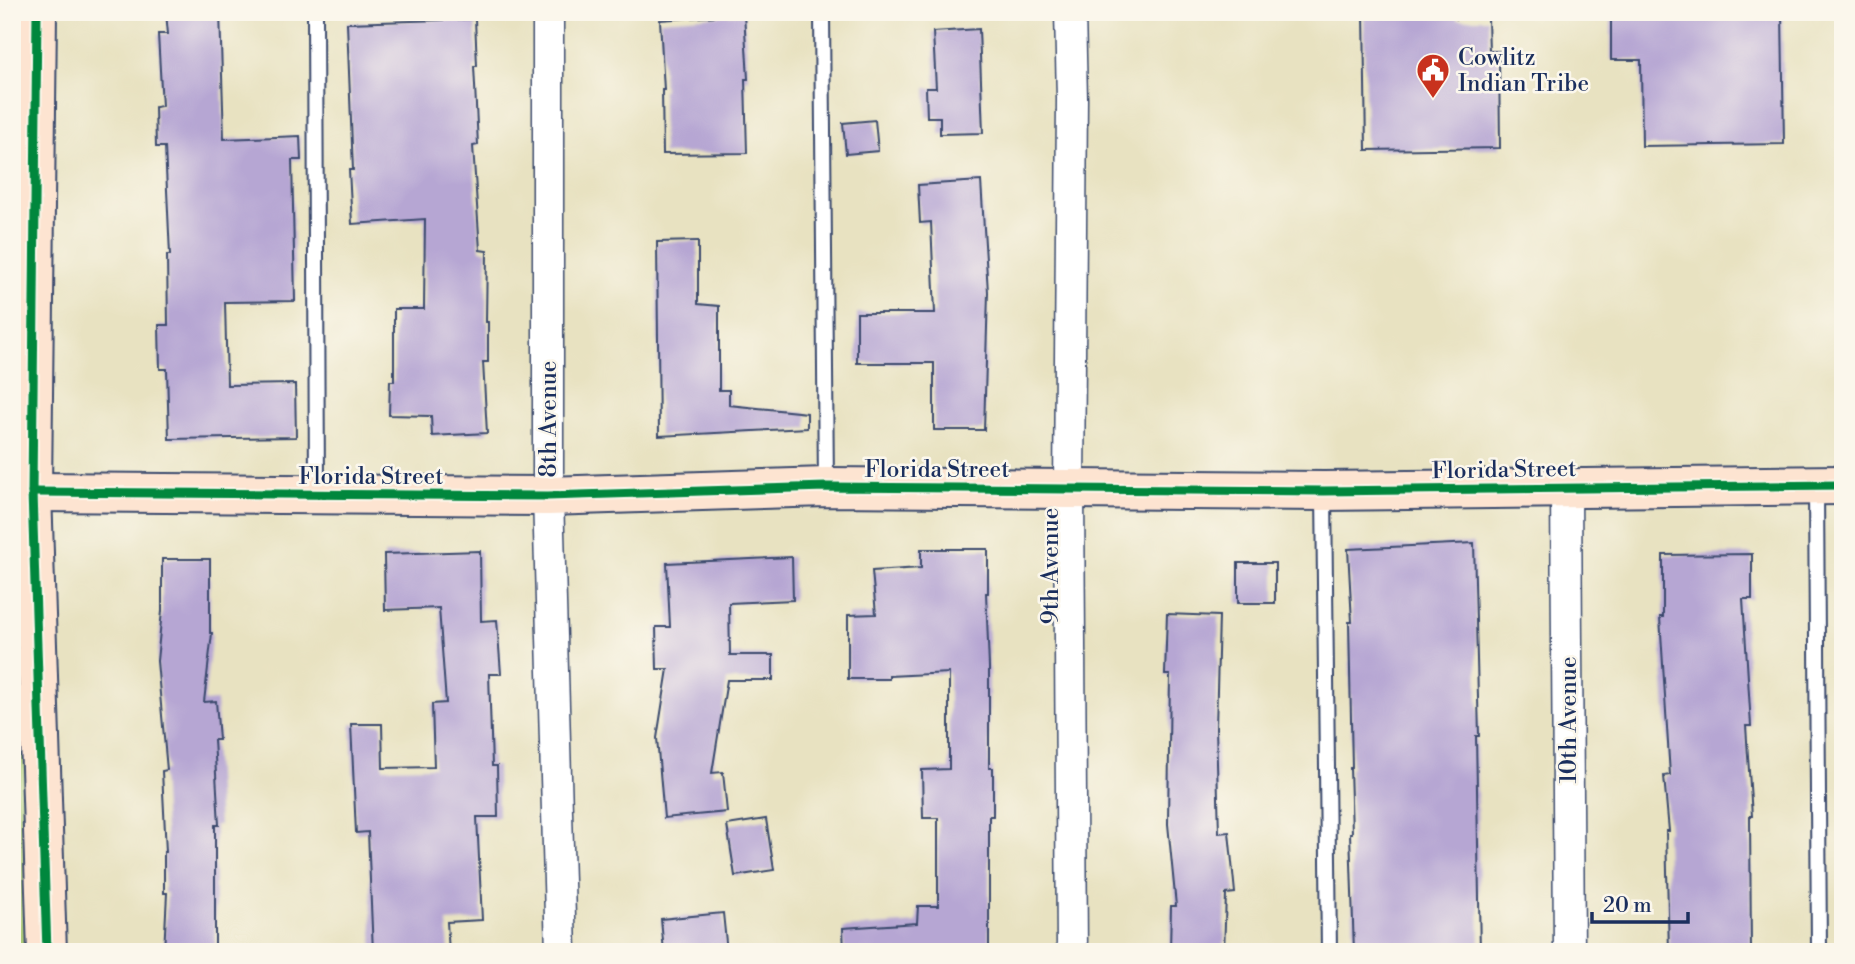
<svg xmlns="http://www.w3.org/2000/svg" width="1855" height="964" viewBox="0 0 1855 964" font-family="'Libre Bodoni',serif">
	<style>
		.green { fill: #accb73; stroke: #647d68; stroke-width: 2 }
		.building { fill: #b6a6d3 }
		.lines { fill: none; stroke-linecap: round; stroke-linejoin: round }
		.lane-casing { stroke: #3a4a6d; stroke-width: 18 }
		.street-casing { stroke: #3a4a6d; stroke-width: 33 }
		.secondary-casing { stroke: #3a4a6d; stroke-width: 42 }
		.lane { stroke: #fff; stroke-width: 14 }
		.street { stroke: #fff; stroke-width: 30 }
		.secondary { stroke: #fde4d1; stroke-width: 38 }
		.cycleway-casing { stroke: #fbf7ec; stroke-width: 13 }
		.cycleway { stroke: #00873e; stroke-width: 9 }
		.labels { text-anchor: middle; stroke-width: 5; stroke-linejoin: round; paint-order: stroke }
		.poi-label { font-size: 23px; fill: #1b2f5e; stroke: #fbf7ec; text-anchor: start }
		.street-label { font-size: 23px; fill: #1b2f5e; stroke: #fbf7ec }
	</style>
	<rect width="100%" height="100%" fill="#fbf7ec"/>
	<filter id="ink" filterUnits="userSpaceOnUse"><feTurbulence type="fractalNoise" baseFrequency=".0143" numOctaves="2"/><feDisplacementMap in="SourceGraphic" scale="14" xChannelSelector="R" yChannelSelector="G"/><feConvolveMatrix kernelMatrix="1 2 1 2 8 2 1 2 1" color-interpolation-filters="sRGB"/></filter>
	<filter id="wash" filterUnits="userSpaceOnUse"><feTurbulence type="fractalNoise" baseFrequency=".00686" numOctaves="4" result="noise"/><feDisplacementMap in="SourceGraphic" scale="28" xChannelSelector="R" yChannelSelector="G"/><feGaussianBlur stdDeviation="1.57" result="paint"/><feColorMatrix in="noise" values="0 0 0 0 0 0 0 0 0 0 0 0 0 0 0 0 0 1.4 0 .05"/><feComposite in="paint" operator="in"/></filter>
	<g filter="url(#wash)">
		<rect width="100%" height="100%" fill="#e8e2c1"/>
		<!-- green -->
		<path class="green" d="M12,12H17L29,952H12Z"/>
		<g id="blocks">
			<!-- building -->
			<g class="building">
				<path d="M166,12H220L224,139L300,136L301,160H292L295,301L225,302L227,385L295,384L296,437L169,439L167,369H160L159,325H168L167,255H170L165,147H156L155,107L162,106L158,34H168Z"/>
				<path d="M1364,12H1457V19H1488L1489,51H1499L1500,148L1366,150Z"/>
				<path d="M1611,12H1782L1784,144L1642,146L1641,60H1611Z"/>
				<path d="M744,14L748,79H745L747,153L663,154L662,90H664L660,20Z"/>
				<path d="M475,19L477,66H474L478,145L473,146L480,250L487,251L486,322H488V362H483L487,433L432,436L431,416L389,415L390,381H394V309H424L425,219L352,224L349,170H353L347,23Z"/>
				<path d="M979,29L983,133L940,134V117H927L926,88H936L933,32Z"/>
				<path d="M875,120L878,151L846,154L843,123Z"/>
				<path d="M981,181L988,292L984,430H934V363H857V313H935L931,222L920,223L918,185Z"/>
				<path d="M698,241V304L719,306V390H729V405L807,413V428L659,436L657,242Z"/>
				<path d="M1474,543L1479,736H1476L1480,952H1354L1350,833H1352L1350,768H1352L1349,622H1352L1348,549Z"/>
				<path d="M921,549H988V593H986L989,667V768H993V816H989V952H844L843,928L917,923L918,906H938V818H923L922,770L949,769V673L889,676V679H848V615L876,614L872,571L921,568Z"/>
				<path d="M480,551L481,621L497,620L501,674H489L492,766H497L498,817H477L482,920L447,922L449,952H373L368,832L356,833L351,724H382L383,768L434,767L432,704L446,703L439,608L385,610L384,554Z"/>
				<path d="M1752,554V599H1743L1751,726H1746L1752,816H1750L1751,952H1669L1666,831H1669L1664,776L1670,775L1660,617H1663V555Z"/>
				<path d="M792,557L793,600L729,603L730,655H773V680H727L712,773L723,772L727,812L664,818L657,738L668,669H657L656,627H670L667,563Z"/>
				<path d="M162,559H210V633H212L204,702L216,701L219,740H214L219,825H215V952H164L167,893H164V852H166L162,771L167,770L157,661L162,611Z"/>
				<rect x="1238" y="563" width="37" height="40"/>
				<path d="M1167,614L1219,616L1216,728L1219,833L1229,832L1235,893L1226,894L1224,952L1170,951L1171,906H1176L1168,824L1170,675H1165Z"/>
				<path d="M766,819L774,870L735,876L727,825Z"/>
				<path d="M723,913L727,952H664L661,919Z"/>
			</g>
		</g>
	</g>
	<g filter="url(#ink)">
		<use href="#blocks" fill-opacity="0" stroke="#3a4a6d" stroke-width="2"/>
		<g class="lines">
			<defs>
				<g id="lane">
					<path d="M315,12L317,494"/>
					<path d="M822,12L826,486"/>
					<path d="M1816,487L1819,952"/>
					<path d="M1324,491L1329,952"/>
				</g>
				<g id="street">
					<path d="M548,12V496L561,952"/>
					<path d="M1070,12L1072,99L1069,489L1072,952"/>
					<path d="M1566,488L1569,952"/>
				</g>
				<g id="secondary">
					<path d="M37,12L32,492L47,952"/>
					<path d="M32,492L548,496L826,487L1324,491L1843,485"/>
				</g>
			</defs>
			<!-- lane casing -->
			<use href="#lane" class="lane-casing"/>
			<!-- street casing -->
			<use href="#street" class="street-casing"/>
			<!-- secondary casing -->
			<use href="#secondary" class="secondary-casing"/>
			<!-- lane -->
			<use href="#lane" class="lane"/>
			<!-- street -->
			<use href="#street" class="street"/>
			<!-- secondary -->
			<use href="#secondary" class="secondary"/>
			<defs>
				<g id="cycleway">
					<path d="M37,12L32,492L47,952"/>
					<path d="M32,492L548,496L826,487L1324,491L1843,485"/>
				</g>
			</defs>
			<!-- cycleway casing -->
			<use href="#cycleway" class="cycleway-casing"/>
			<!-- cycleway -->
			<use href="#cycleway" class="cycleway"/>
		</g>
	</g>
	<!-- icons -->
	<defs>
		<symbol id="civic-pin" viewBox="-11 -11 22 30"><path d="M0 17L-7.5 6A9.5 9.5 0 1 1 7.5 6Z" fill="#c8321e" stroke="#fbf7ec"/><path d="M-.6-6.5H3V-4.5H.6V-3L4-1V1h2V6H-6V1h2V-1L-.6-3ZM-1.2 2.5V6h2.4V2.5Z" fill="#fff"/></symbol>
	</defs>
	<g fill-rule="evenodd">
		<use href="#civic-pin" x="1414" y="51" width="38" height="52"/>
	</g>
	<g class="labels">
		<!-- poi labels -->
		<g class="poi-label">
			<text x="1458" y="65">Cowlitz<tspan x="1458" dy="26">Indian Tribe</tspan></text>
		</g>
		<!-- street labels -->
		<g class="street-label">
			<text transform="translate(548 419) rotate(-90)" y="8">8th Avenue</text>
			<text x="937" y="477">Florida Street</text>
			<text transform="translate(1504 469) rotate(-1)" y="8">Florida Street</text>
			<text x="371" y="484">Florida Street</text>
			<text transform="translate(1050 566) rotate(-90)" y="8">9th Avenue</text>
			<text transform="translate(1568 720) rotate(-90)" y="8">10th Avenue</text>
		</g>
	</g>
	<!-- margin -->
	<rect width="1855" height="964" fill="none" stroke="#fbf7ec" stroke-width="42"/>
	<!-- scale -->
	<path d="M1592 912v10h96v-10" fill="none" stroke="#1b2f5e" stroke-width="3.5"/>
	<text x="1603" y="912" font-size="21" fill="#1b2f5e" stroke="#fbf7ec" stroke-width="5" paint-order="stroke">20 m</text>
</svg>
